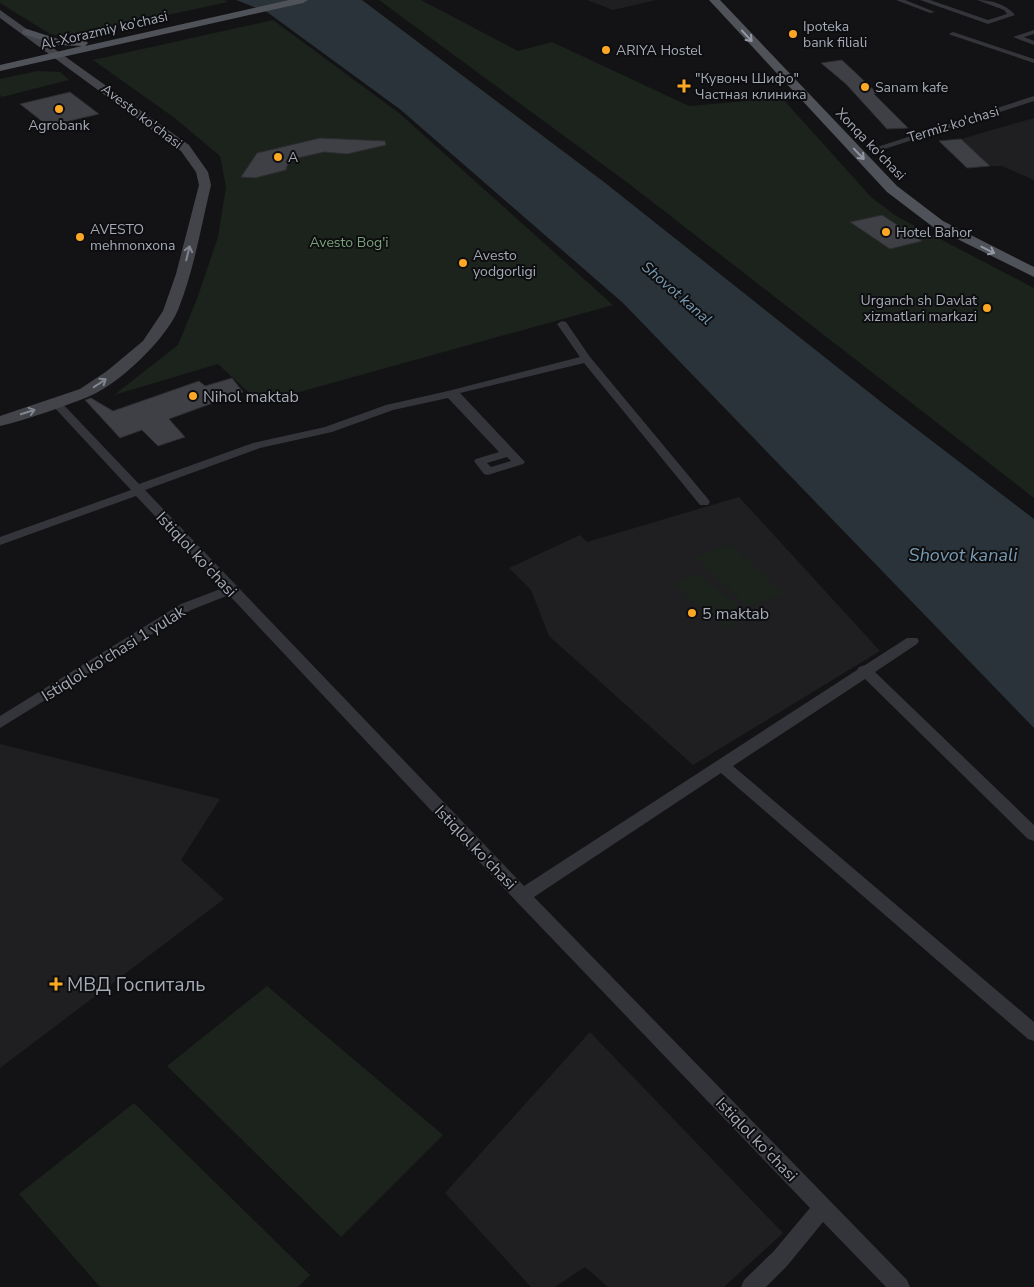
<svg xmlns="http://www.w3.org/2000/svg" width="1034" height="1287" viewBox="0 0 1034 1287" font-family="'Nunito Sans',sans-serif">
	<style>
		.built { fill: #1f1f22 }
		.green { fill: #1b231c }
		.water { fill: #293339 }
		.building { fill: #3f4045; stroke: #2d2d31 }
		.lines { fill: none; stroke-linecap: round; stroke-linejoin: round }
		.street { fill: #34353a; fill-rule: evenodd }
		.secondary { fill: #42444a; fill-rule: evenodd }
		.primary { fill: #505259; fill-rule: evenodd }
		.oneway { stroke: #9398a3 }
		.oneway2 { stroke: #828690 }
		.poi-dot { fill: #fca824; stroke: #0e0e10; stroke-width: 2 }
		.labels { text-anchor: middle; stroke-width: 4; stroke-linejoin: round; paint-order: stroke }
		.far-poi-label { font-size: 14px; fill: #a4aab6; stroke: #0e0e10; text-anchor: start }
		.far-street-label { font-size: 14px; fill: #a4aab6; stroke: #0e0e10 }
		.far-park-label { font-size: 14px; fill: #7aa27a; stroke: #0e0e10 }
		.far-water-label { font-size: 15px; font-style: italic; fill: #789bb4; stroke: #0e0e10 }
		.poi-label { font-size: 16px; fill: #a4aab6; stroke: #0e0e10; text-anchor: start }
		.street-label { font-size: 16px; fill: #a4aab6; stroke: #0e0e10 }
		.water-label { font-size: 18px; font-style: italic; fill: #789bb4; stroke: #0e0e10 }
		.near-poi-label { font-size: 19px; fill: #a4aab6; stroke: #0e0e10; text-anchor: start }
	</style>
	<rect width="100%" height="100%" fill="#131315"/>
	<!-- built -->
	<g class="built">
		<path d="M587,0H656L613,10Z"/>
		<path d="M1034,118V180L1002,166H990L961,139Z"/>
		<path d="M739,497L880,651L693,765L549,636L531,590L509,568L580,535L587,542Z"/>
		<path d="M0,744L220,799L181,860L224,899L0,1068Z"/>
		<path d="M590,1032L783,1233L724,1287H608L585,1267L555,1287H531L445,1193Z"/>
	</g>
	<!-- green -->
	<g class="green">
		<path d="M0,0H224L228,2L65,37L50,34L0,3Z"/>
		<path d="M379,0H421L518,51L552,42L689,106L782,98L871,197L896,216L1034,288V498L628,183Z"/>
		<path d="M273,20L399,113L613,305L260,403L218,364L114,395L178,345L198,296L218,237L226,187L220,156L176,119L93,60Z"/>
		<path d="M37,71L60,72L69,80L2,97L0,95V79Z"/>
		<path d="M731,544L784,594L747,607L696,557Z"/>
		<path d="M698,573L750,616L725,628L673,585Z"/>
		<path d="M267,986L443,1135L341,1237L167,1066Z"/>
		<path d="M134,1103L310,1275L298,1287H100L19,1194Z"/>
	</g>
	<!-- water -->
	<path class="water" d="M236,0H362L604,182L885,405L1034,519V728L623,303L401,110L267,12Z"/>
	<!-- building -->
	<g class="building">
		<path d="M842,60L877,93L874,94L908,128L887,129L846,84L821,63Z"/>
		<path d="M70,92L99,114L48,126L20,104Z"/>
		<path d="M320,138L385,141L386,145L347,154L324,152L289,160L286,170L255,178L241,177L257,153Z"/>
		<path d="M961,139L990,166L967,168L939,141Z"/>
		<path d="M882,215L922,241L890,249L850,222Z"/>
		<path d="M232,378L243,392L169,419L185,437L158,446L142,430L120,438L85,400L91,398L113,411L199,381L205,386Z"/>
	</g>
	<g class="lines">
		<!-- street -->
		<g class="street">
			<path d="M896,0H905L935,12L930,13Z"/>
			<path d="M920,0H930L988,20L1007,14L1004,10L977,0C991,0 1006,4 1015,15L988,24Z"/>
			<path d="M1034,30V34L1024,37L1034,41V45L1013,37Z"/>
			<path d="M953,32L1034,59V63L951,35L949,34Z"/>
			<path d="M1034,96V101L875,152L868,150Z"/>
			<path d="M562,321L566,322L590,357L708,499L710,502L708,505H700L584,363L460,393L525,462L523,464L488,475L484,474L474,461L476,459L499,452L448,398L393,410L332,432L260,448L145,490L524,886L857,670L859,667L865,665L907,638H917L919,641L917,644L875,672L1034,825V841L1028,839L865,679L733,766L1034,1022V1041L1028,1039L721,773L534,897L907,1280L910,1287H886L823,1222L787,1266L766,1287H741L744,1280L773,1252L810,1208L516,901L229,595L191,610L0,728V716L181,604L223,588L136,496L0,545V537L131,490L52,405L50,403L52,401H60L139,484L253,443L325,427L386,405L448,391L580,357L557,324ZM507,457L511,461L491,467L487,463Z"/>
		</g>
		<!-- secondary -->
		<path class="secondary" d="M0,10L189,145L208,172L211,185C201,227 194,270 178,310C166,339 120,383 90,396C63,407 29,419 0,426V416L80,389L107,371L143,341L163,311L176,274L199,185L196,172L181,151L0,18Z"/>
		<!-- primary -->
		<g class="primary">
			<path d="M289,0H308L303,3L0,71V65L82,46L57,45L23,34L22,32L23,30L27,29L58,39L86,41L88,43L85,46Z"/>
			<path d="M709,0H720L897,186L943,221L1034,267V277L933,227L887,192Z"/>
		</g>
	</g>
	<!-- one-way arrows -->
	<defs><path id="oneway-shaft" d="M-6 0H5M1.5-3L5.5 0L1.5 3" fill="none" stroke-width="1.6" stroke-linecap="round" stroke-linejoin="round" transform="scale(1.25)"/></defs>
	<g class="oneway">
		<use href="#oneway-shaft" transform="translate(747 36) rotate(47)"/>
		<use href="#oneway-shaft" transform="translate(859 154) rotate(46)"/>
		<use href="#oneway-shaft" transform="translate(988 250) rotate(27)"/>
	</g>
	<g class="oneway2">
		<use href="#oneway-shaft" transform="translate(188 253) rotate(-76)"/>
		<use href="#oneway-shaft" transform="translate(100 383) rotate(-33)"/>
		<use href="#oneway-shaft" transform="translate(28 412) rotate(-18)"/>
	</g>
	<!-- markers -->
	<g class="poi-dot">
		<circle cx="793" cy="34" r="5"/>
		<circle cx="606" cy="50" r="5"/>
		<path d="M681.5 78.5h5v5h5v5h-5v5h-5v-5h-5v-5h5z"/>
		<circle cx="865" cy="87" r="5"/>
		<circle cx="59" cy="109" r="5"/>
		<circle cx="278" cy="157" r="5"/>
		<circle cx="886" cy="232" r="5"/>
		<circle cx="80" cy="237" r="5"/>
		<circle cx="463" cy="263" r="5"/>
		<circle cx="987" cy="308" r="5"/>
		<circle cx="193" cy="396" r="5"/>
		<circle cx="692" cy="613" r="5"/>
		<path d="M53.5 976.5h5v5h5v5h-5v5h-5v-5h-5v-5h5z"/>
	</g>
	<g class="labels">
		<!-- far-poi labels -->
		<g class="far-poi-label">
			<text x="803" y="31">Ipoteka<tspan x="803" dy="16">bank filiali</tspan></text>
			<text x="616" y="55">ARIYA Hostel</text>
			<text x="695" y="83">"Кувонч Шифо"<tspan x="695" dy="16">Частная клиника</tspan></text>
			<text x="875" y="92">Sanam kafe</text>
			<text x="59" y="130" text-anchor="middle">Agrobank</text>
			<text x="288" y="162">A</text>
			<text x="90" y="234">AVESTO<tspan x="90" dy="16">mehmonxona</tspan></text>
			<text x="896" y="237">Hotel Bahor</text>
			<text x="473" y="260">Avesto<tspan x="473" dy="16">yodgorligi</tspan></text>
			<text x="977" y="305" text-anchor="end">Urganch sh Davlat<tspan x="977" dy="16">xizmatlari markazi</tspan></text>
		</g>
		<!-- far-street labels -->
		<g class="far-street-label">
			<text transform="translate(104 30) rotate(-13)" y="5">Al-Xorazmiy ko’chasi</text>
			<text transform="translate(142 116) rotate(37)" y="5">Avesto ko'chasi</text>
			<text transform="translate(953 124) rotate(-17)" y="5">Termiz ko'chasi</text>
			<text transform="translate(871 144) rotate(46)" y="5">Xonqa ko'chasi</text>
		</g>
		<!-- far-park labels -->
		<g class="far-park-label">
			<text x="349" y="247">Avesto Bog'i</text>
		</g>
		<!-- far-water labels -->
		<g class="far-water-label">
			<text transform="translate(677 293) rotate(41)" y="5">Shovot kanal</text>
		</g>
		<!-- poi labels -->
		<g class="poi-label">
			<text x="203" y="402">Nihol maktab</text>
			<text x="702" y="619">5 maktab</text>
		</g>
		<!-- street labels -->
		<g class="street-label">
			<text transform="translate(197 554) rotate(47)" y="6">Istiqlol ko'chasi</text>
			<text transform="translate(113 653) rotate(-32)" y="6">Istiqlol ko'chasi 1 yulak</text>
			<text transform="translate(476 847) rotate(46)" y="6">Istiqlol ko'chasi</text>
			<text transform="translate(757 1139) rotate(46)" y="6">Istiqlol ko'chasi</text>
		</g>
		<!-- water labels -->
		<g class="water-label">
			<text x="963" y="561">Shovot kanali</text>
		</g>
		<!-- near-poi labels -->
		<g class="near-poi-label">
			<text x="67" y="991">МВД Госпиталь</text>
		</g>
	</g>
</svg>
